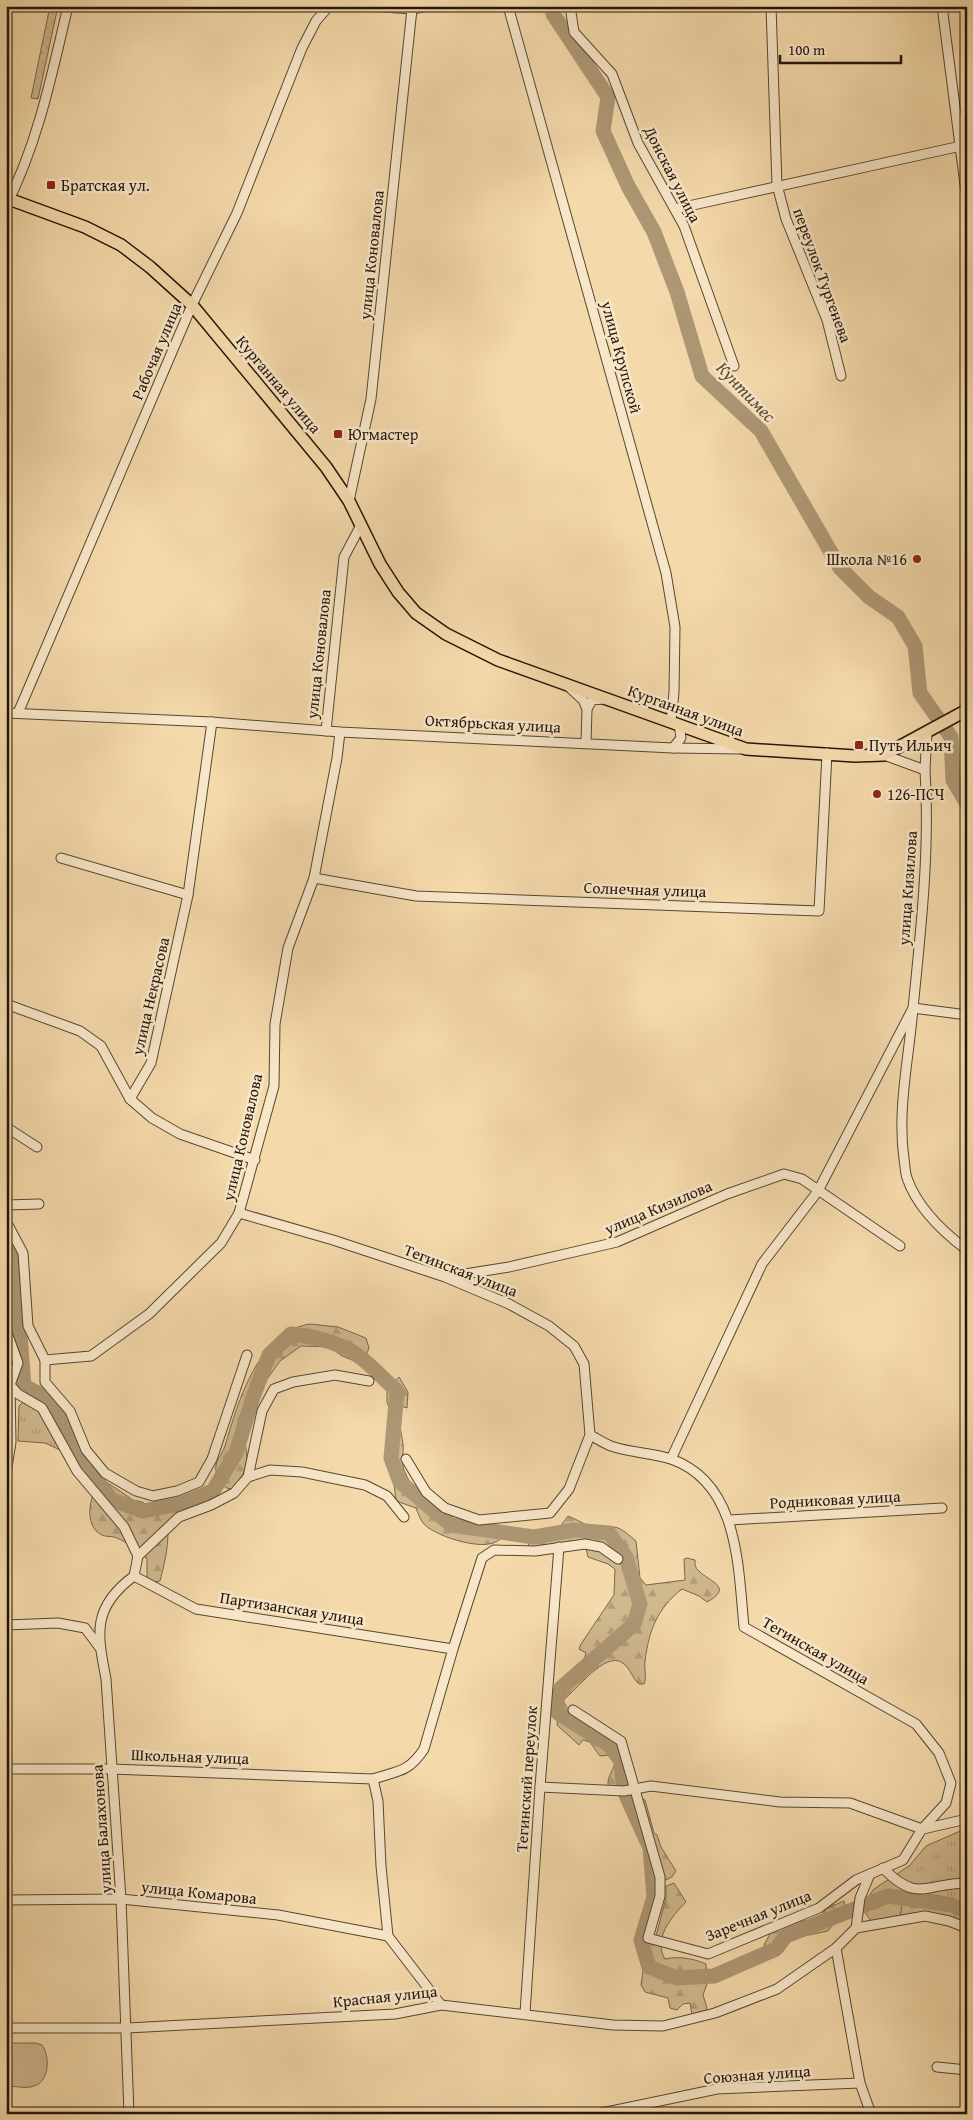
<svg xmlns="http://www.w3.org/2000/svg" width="973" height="2120" viewBox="0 0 973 2120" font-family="'Gentium Book Plus',serif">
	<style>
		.grass { fill: url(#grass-tufts); stroke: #79674c }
		.forest { fill: url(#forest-firs); stroke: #79674c }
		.park { fill: #d0b88f; stroke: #79674c }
		.garden { fill: url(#garden-dots); stroke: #79674c }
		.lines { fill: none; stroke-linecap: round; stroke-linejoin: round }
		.river { stroke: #ad9774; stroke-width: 15 }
		.minor-casing { stroke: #564732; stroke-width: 11 }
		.major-casing { stroke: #22160a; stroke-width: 14 }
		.minor { stroke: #f8e6c8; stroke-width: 9 }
		.major { stroke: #f4d9aa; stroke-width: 11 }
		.poi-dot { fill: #8f2418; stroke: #f8e6c8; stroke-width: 2 }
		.labels { text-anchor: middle; stroke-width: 5; stroke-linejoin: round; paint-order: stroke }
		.street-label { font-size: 16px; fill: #22160a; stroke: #f8e6c8 }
		.poi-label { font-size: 16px; fill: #22160a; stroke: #f8e6c8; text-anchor: start }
		.water-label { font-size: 18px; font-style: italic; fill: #5a4a34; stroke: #f8e6c8 }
	</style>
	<defs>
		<pattern id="grass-tufts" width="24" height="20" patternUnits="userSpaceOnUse" patternTransform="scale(1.25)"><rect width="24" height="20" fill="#d0b88f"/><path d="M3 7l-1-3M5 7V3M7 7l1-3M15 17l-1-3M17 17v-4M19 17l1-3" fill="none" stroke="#b29d7a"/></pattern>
		<pattern id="forest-firs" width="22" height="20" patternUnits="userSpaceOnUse" patternTransform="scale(1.25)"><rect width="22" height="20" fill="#d0b88f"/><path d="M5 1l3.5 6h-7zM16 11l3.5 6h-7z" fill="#b29d7a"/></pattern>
		<pattern id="garden-dots" width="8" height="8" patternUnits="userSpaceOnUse" patternTransform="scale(1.25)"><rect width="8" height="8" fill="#d0b88f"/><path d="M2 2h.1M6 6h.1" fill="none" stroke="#b29d7a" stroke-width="1.8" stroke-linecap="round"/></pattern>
	</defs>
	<rect width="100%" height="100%" fill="#f4d9aa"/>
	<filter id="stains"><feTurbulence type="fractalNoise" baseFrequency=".004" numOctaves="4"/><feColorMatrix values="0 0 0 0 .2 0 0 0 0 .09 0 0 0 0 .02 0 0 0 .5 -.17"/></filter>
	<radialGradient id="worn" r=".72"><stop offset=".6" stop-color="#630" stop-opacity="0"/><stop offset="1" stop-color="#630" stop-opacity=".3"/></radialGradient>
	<!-- grass -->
	<g class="grass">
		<path d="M23,1402C44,1405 52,1433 60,1450L45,1443L18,1441L19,1406Z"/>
		<path d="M967,1828V1907L953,1898L900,1917L871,1921L866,1914L868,1897L874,1889L909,1866L926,1846Z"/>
	</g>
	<!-- forest -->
	<g class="forest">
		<path d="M310,1324L338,1327L366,1338L369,1348L366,1356L357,1362L342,1356L330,1347L301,1346L280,1361L260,1389L251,1393L241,1414L240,1428L246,1448L247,1457L245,1471L233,1489L226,1488C223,1483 217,1477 216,1471C214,1462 222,1455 225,1446C238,1402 258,1332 310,1324Z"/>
		<path d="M399,1377L408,1392L407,1408L401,1406C397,1420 401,1429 403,1444C404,1452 401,1463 404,1470C418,1507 466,1533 504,1526L508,1531C503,1536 500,1541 493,1543C477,1549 434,1536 423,1523C420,1519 418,1513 416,1508L396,1501L391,1458L394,1421L387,1402V1388Z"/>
		<path d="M102,1479L133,1500L142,1502L147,1505L171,1503L198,1491L210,1489V1502L167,1523C170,1542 165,1561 160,1581L153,1582L147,1578V1559C140,1551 124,1540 114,1537C110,1536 106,1537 102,1535C82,1526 90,1491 102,1479Z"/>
		<path d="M568,1516C576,1519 582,1523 589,1526C598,1530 605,1526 613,1527C621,1527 630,1536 636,1541L640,1578L646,1585L685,1580L684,1559L687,1558L695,1560C695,1564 695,1568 699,1571C708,1581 735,1587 707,1602L699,1596L682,1589C657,1609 649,1630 645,1661C644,1669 647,1677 644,1684H639C632,1678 630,1668 623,1663C605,1650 576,1691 563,1700C578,1734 608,1726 620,1748C624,1754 623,1761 624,1767C626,1774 629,1778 629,1785L608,1786C607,1774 615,1771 615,1759L609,1755L600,1756L590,1742L583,1740L579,1745L557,1725L560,1703L563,1700L555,1692L556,1686C568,1680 583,1666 586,1653L579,1649L581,1644L614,1595L615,1569L608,1564L588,1557L585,1544L529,1548L528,1541L538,1532L559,1528Z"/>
		<path d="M632,1794L645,1800L654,1833L657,1835L661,1847L676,1871L672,1877L666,1880L660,1877L643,1826L632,1818L625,1798Z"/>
		<path d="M674,1883L686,1902C671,1917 653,1939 665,1959C679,1956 692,1958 706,1964L707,1984L703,1995L707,2008L705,2013L692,2015L690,2003L683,2004L677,2010L670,2008L668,1998L645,1992L641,1985L643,1971L637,1949L652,1935L656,1936L666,1898V1886Z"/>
		<path d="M919,1894C939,1895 949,1896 967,1907V1928L949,1921L900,1917L902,1904Z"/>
		<path d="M844,1901L848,1917L835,1921L828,1931L794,1938L782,1945L768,1949L764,1945L771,1932L801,1921L819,1920L827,1908Z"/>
	</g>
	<!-- park -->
	<path class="park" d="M6,2043H36L42,2045C50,2056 50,2081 34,2086C27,2089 14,2086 6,2086Z"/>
	<!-- garden -->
	<path class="garden" d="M50,6H58L38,99L31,98Z"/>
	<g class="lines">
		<!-- river -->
		<g class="river">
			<path d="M555,6L553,14L608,97L603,131L628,186L654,232L677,292L702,376L761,431L840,568L869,597L898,617L915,646L920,693L951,737L953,780L967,804"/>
			<path d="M6,1249L14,1259L24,1386L51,1400L74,1451L112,1500L143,1511L180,1504L213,1491L236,1453L253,1397L269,1355L291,1334C309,1336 325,1339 341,1346C362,1354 380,1376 397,1391L391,1458L400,1482L451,1525L534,1537L574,1530L609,1533L626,1557L640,1604L634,1624L561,1688L557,1700L558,1713L610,1746L621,1761L624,1791L650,1848L654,1897L641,1940L649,1967L677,1978L714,1976L776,1949L786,1936L888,1896L952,1905L967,1912"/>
		</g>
		<defs>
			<g id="minor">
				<path d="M369,6L412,9L429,6"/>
				<path d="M508,6L666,573L675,627L674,692L671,721"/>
				<path d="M570,6L574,32L612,74L638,143L684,226L734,366"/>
				<path d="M771,6L777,185L786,219L827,320L841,376"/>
				<path d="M942,6L967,200"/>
				<path d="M6,206C38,143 52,74 68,6"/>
				<path d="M675,209L961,146"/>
				<path d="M349,501L371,399L412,9"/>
				<path d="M570,688L583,700L587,709"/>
				<path d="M6,713L212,722L340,732L673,748L741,749"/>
				<path d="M18,713L192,305L237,213L302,48L316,21L329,6"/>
				<path d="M326,731L344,557L361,525"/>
				<path d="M586,743L587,709L592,700L604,699"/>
				<path d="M673,748L681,738L679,724"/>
				<path d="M884,755L925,770C930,849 921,929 913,1008C909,1058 897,1109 904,1159C905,1165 905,1172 907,1178C917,1207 943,1232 967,1250"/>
				<path d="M925,770L927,732"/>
				<path d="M61,858L188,895"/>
				<path d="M314,878L416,896L819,911L827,753"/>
				<path d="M6,1004L80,1031L101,1046L130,1099L152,1118L180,1134L255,1160"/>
				<path d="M130,1099L151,1063L188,895L212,722"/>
				<path d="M6,1127L37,1147"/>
				<path d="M6,1205L39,1204"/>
				<path d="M239,1213L333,1240L445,1277L509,1304L549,1326L574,1346L584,1364L590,1435C598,1439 606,1445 614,1447C633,1453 653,1453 671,1459C739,1483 738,1566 744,1627L916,1724L939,1753L951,1783L946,1803L922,1829L903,1860L856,1880L819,1908L708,1954L648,1938L660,1896V1877L621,1741L573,1710"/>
				<path d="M6,1221L23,1253L28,1326L45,1360V1382L70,1411L86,1450L105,1473L136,1491L153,1496L177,1491L199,1482L212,1459L247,1355"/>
				<path d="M446,1277L509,1267L617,1242L727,1194L784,1174L802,1179L900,1246"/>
				<path d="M6,1330L18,1363L10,1385L7,1387"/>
				<path d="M45,1360L91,1356L149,1314L221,1243L239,1213L274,1086L275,1024L288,948L314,878L337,758L340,732"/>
				<path d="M406,1459L426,1492L445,1508L479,1520L550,1513L569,1489L590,1435"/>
				<path d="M671,1459L762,1264L818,1191L913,1008L967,1015"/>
				<path d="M6,1474L11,1442L10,1385L18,1394L42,1408L77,1471L124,1527L138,1556"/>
				<path d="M248,1477L262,1411L274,1389L293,1382L335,1375L369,1381"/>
				<path d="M729,1520L942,1508"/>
				<path d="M138,1556L179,1517L211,1505L234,1493L248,1477L270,1470L302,1472L365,1485L387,1496L404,1517"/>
				<path d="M134,1576L196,1609L453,1649"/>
				<path d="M6,1625L58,1623L85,1628L100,1648"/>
				<path d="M6,1769H111L373,1779"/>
				<path d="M540,1787L624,1791L651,1786L780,1802L850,1803L922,1829"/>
				<path d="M923,1829L967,1819"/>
				<path d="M883,1868C918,1904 926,1883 967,1883"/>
				<path d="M6,1900L121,1899L278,1915L388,1936"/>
				<path d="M856,1928L860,1898L870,1874"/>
				<path d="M836,1948L860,2083L871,2114"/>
				<path d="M441,2005L388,1936L381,1866L378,1801L373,1779C398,1771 409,1772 424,1749L453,1649L482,1558L494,1550L535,1551L585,1544L601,1547L618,1559"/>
				<path d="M525,2013L540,1787L559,1547"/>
				<path d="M6,2028H127L395,2014L441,2005L613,2025L663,2026L715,2013L777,1989L836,1948L856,1928L925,1916L949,1921L967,1928"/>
				<path d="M937,2067L967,2070"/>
				<path d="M129,2114L121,1899L106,1679C97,1633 92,1607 134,1576L138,1556"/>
				<path d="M597,2114L717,2089L860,2083"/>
			</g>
			<path id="major" d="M6,198L85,227L121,245L150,267L192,305L326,467L349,501L380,564L398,592L416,613L446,634L498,660L746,749L855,756L884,755L967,710"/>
		</defs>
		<!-- minor casing -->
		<use href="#minor" class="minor-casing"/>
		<!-- major casing -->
		<use href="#major" class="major-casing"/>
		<!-- minor -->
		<use href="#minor" class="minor"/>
		<!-- major -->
		<use href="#major" class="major"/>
	</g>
	<!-- markers -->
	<g class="poi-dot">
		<rect x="46" y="180" width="10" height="10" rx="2.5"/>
		<rect x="333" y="429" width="10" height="10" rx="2.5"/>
		<circle cx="917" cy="559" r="5"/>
		<rect x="854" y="740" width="10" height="10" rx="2.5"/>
		<circle cx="877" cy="794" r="5"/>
	</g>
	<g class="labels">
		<!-- street labels -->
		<g class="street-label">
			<text transform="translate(673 174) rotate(63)" y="6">Донская улица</text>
			<text transform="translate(371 255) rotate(-84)" y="6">улица Коновалова</text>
			<text transform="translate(823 275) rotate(70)" y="6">переулок Тургенева</text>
			<text transform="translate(156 351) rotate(-67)" y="6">Рабочая улица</text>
			<text transform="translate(622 357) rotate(75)" y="6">улица Крупской</text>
			<text transform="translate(279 384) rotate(50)" y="6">Курганная улица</text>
			<text transform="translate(318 654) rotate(-84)" y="6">улица Коновалова</text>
			<text transform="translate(686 710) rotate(20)" y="6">Курганная улица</text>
			<text transform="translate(493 723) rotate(3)" y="6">Октябрьская улица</text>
			<text transform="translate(907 888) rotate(-86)" y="6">улица Кизилова</text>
			<text transform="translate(645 889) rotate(2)" y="6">Солнечная улица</text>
			<text transform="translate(150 996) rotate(-77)" y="6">улица Некрасова</text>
			<text transform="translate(242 1137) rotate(-77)" y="6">улица Коновалова</text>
			<text transform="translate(658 1207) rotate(-23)" y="6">улица Кизилова</text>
			<text transform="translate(461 1270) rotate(21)" y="6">Тегинская улица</text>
			<text transform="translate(835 1499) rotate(-3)" y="6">Родниковая улица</text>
			<text transform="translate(292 1608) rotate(9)" y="6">Партизанская улица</text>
			<text transform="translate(816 1650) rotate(30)" y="6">Тегинская улица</text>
			<text transform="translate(190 1756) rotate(2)" y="6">Школьная улица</text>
			<text transform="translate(526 1779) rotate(-86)" y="6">Тегинский переулок</text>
			<text transform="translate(101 1829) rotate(-94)" y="6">улица Балахонова</text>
			<text transform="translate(199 1892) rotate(6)" y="6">улица Комарова</text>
			<text transform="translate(758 1915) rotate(-22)" y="6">Заречная улица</text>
			<text transform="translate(385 1996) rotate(-6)" y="6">Красная улица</text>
			<text transform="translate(757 2074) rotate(-4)" y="6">Союзная улица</text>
		</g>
		<!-- poi labels -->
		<g class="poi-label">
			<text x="61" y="191">Братская ул.</text>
			<text x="348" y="440">Югмастер</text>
			<text x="907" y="565" text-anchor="end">Школа №16</text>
			<text x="869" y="751">Путь Ильич</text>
			<text x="887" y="800">126-ПСЧ</text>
		</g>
		<!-- water labels -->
		<g class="water-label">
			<text transform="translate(746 392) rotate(46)" y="6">Кунтимес</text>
		</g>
	</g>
	<!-- margin -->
	<rect width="973" height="2120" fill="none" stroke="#f4d9aa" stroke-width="25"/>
	<rect x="8" y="8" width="958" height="2105" fill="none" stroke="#22160a" stroke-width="2.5"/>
	<rect x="12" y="12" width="948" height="2095" fill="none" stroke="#22160a"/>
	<!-- scale -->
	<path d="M780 55v8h121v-8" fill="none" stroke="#22160a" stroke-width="2.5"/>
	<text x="788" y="55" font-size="15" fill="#22160a" stroke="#f8e6c8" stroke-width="4" paint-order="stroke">100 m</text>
	<rect width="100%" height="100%" filter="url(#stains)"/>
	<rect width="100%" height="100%" fill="url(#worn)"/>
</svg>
